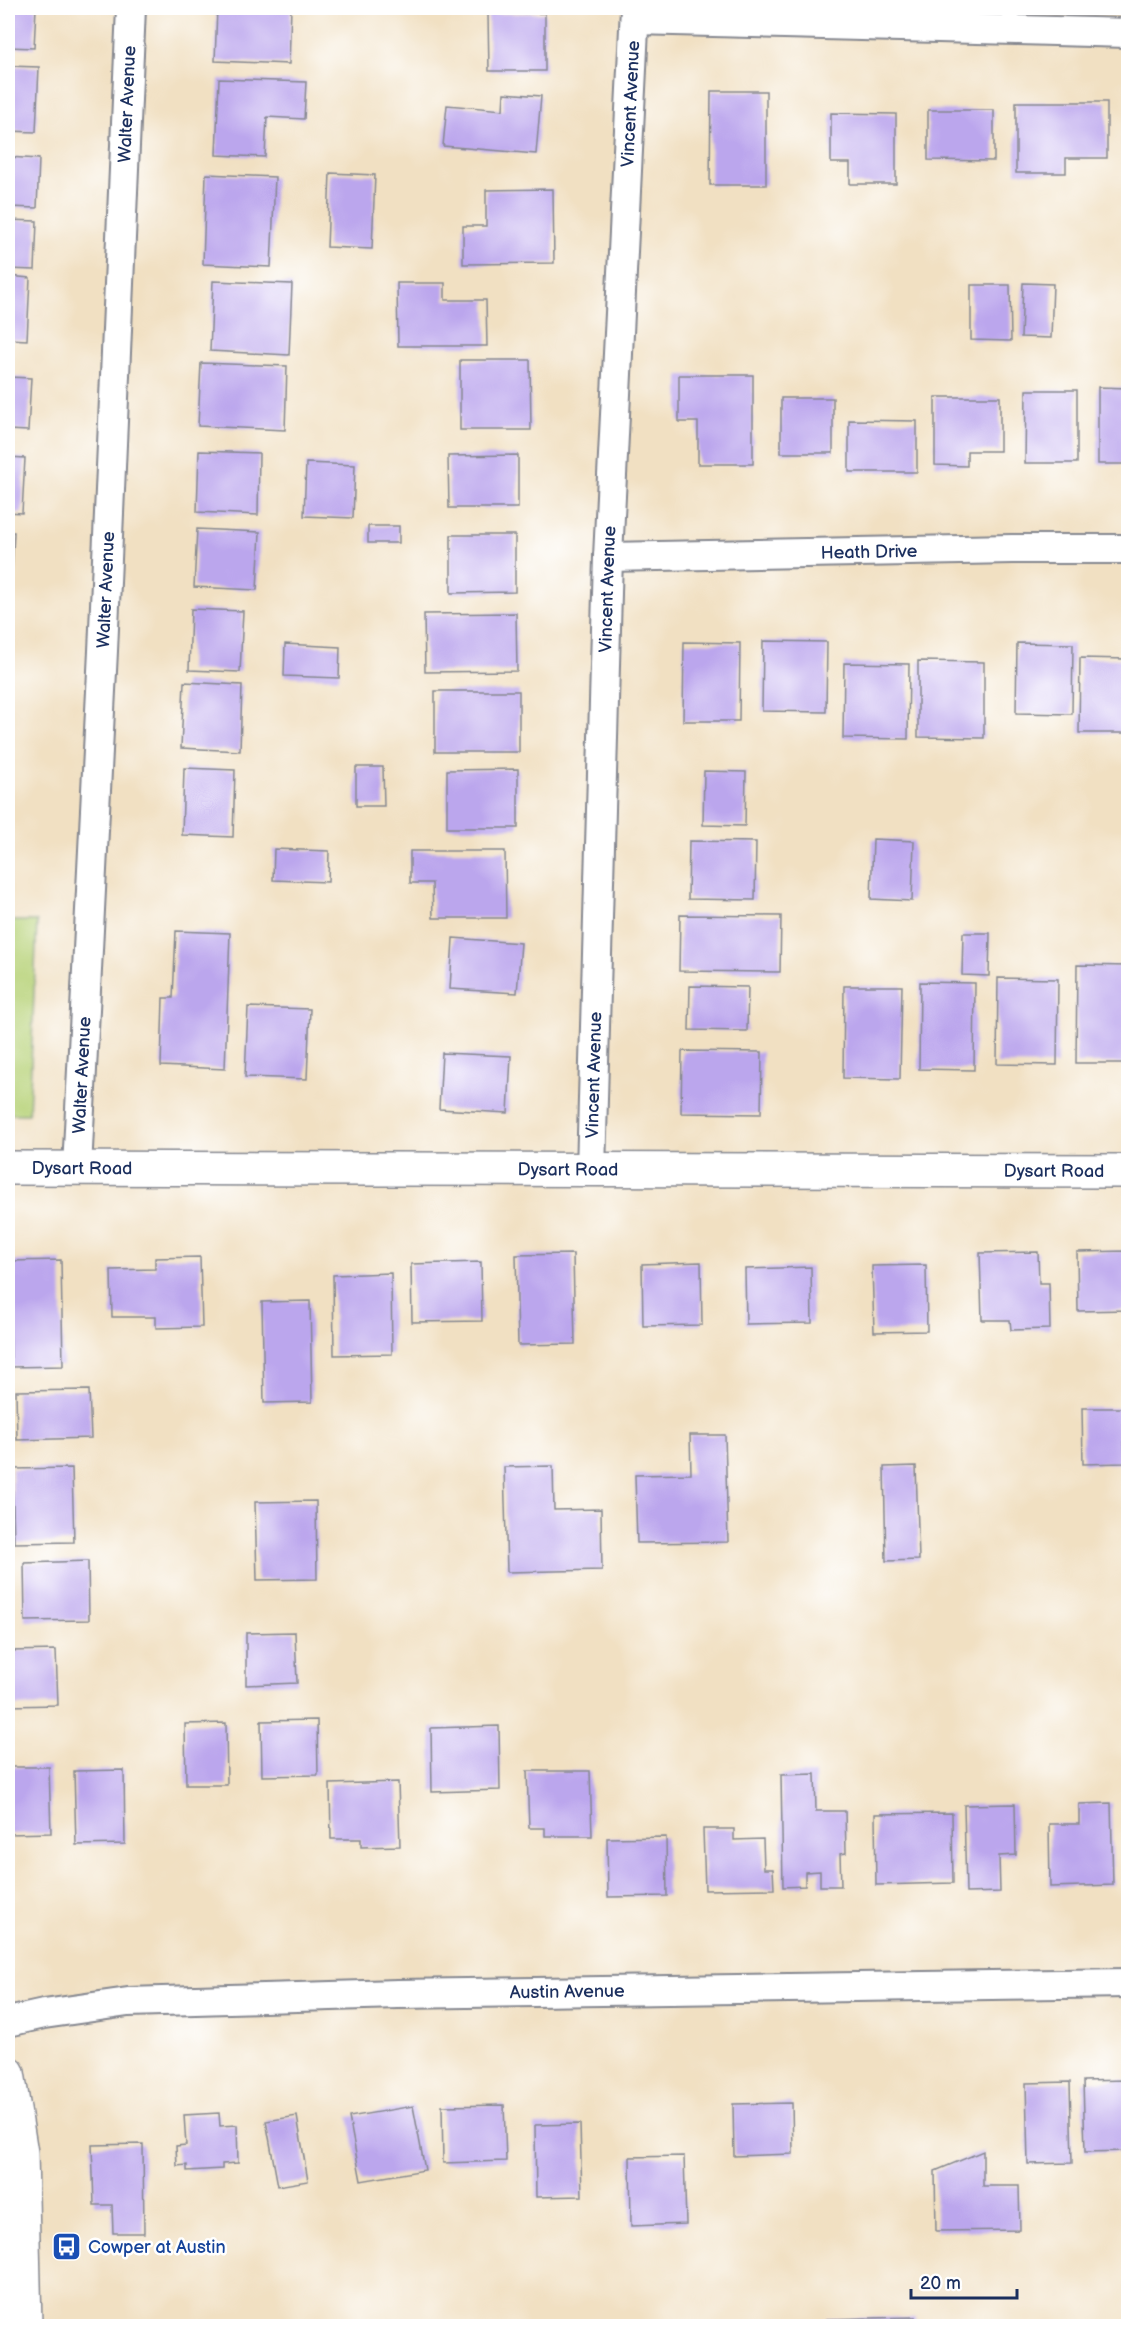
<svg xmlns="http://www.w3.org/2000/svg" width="1136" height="2334" viewBox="0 0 1136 2334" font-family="'Balsamiq Sans',sans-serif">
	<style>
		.green { fill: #b6d176; stroke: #68806a; stroke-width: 1.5 }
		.building { fill: #bba6ed }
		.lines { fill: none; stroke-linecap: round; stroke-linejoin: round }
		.minor-casing { stroke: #868890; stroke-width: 32 }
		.tertiary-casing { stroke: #868890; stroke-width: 36 }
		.minor { stroke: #fff; stroke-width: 28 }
		.tertiary { stroke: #fff; stroke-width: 33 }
		.labels { text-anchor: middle; stroke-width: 5; stroke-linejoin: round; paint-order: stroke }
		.street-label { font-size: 18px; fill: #1b2f5e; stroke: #fff }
		.transit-label { font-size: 18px; fill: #164399; stroke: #fff; text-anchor: start }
	</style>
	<rect width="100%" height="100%" fill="#fff"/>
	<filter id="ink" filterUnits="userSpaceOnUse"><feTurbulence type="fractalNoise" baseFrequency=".0167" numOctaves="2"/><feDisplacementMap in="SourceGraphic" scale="12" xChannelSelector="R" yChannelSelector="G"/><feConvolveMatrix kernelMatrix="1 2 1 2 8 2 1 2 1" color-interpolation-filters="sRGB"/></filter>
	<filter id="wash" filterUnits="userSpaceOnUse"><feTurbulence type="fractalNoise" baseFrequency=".008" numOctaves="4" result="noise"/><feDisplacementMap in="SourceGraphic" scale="24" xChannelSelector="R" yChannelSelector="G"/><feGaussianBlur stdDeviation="1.35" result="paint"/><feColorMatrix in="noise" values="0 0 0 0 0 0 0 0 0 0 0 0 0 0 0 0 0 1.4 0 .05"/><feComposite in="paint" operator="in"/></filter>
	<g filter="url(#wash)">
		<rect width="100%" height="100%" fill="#f1e0c2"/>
		<!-- green -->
		<path class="green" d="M8,921H37L29,1114H8Z"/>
		<g id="blocks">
			<!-- building -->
			<g class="building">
				<path d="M8,8H36L34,48L8,47Z"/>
				<path d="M217,8H291L289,64L215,61Z"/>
				<path d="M545,13V71H489L488,14Z"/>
				<path d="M8,66L39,67L36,132L8,131Z"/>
				<path d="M219,79L306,82L304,119L267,117L265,157L216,155Z"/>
				<path d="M711,91H766V185H710Z"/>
				<path d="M504,93L541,96L536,154L443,146L447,105L503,110Z"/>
				<path d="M1016,102H1107V158H1066V173H1016Z"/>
				<path d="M928,110H994V161L928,160Z"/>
				<path d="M831,113L896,114V184H850V163H831Z"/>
				<path d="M8,157L39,159L37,208L8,207Z"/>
				<path d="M330,173L375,175L372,249L327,247Z"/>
				<path d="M206,174L275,177L271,267L203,264Z"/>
				<path d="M553,189L554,263L463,264V226H486V190Z"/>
				<path d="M8,220L37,221L35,270L8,269Z"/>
				<path d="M8,276L30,278L27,340L8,339Z"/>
				<path d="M213,281L292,284L289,355L210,351Z"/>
				<path d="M397,283H445V300H486L487,346H398Z"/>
				<path d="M1023,283L1053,284L1051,338L1021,337Z"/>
				<path d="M971,285H1010L1011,341L971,340Z"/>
				<path d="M460,360H530L531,430H460Z"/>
				<path d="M201,363L287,366L285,430L198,426Z"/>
				<path d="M679,375H753V464H698V422H679Z"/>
				<path d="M8,377L31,378L28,431L8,430Z"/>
				<path d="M1098,387L1128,388V464H1098Z"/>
				<path d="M1026,390H1077V463H1025Z"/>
				<path d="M935,397H1000V451H967V466L935,465Z"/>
				<rect x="781" y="398" width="52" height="55"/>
				<path d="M849,420L917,421V472H849Z"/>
				<path d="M199,451L259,453L258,515L197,512Z"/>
				<path d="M518,455V508H449L448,456Z"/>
				<path d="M8,457L25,458L22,513L8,512Z"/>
				<path d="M306,463L355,465L353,518L304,516Z"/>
				<rect x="368" y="526" width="31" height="17"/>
				<path d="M197,529L260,532L257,590L194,587Z"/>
				<path d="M8,532H14L11,594L8,593Z"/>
				<path d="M451,535H515V592L451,593Z"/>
				<path d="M191,609L243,611L240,672L189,670Z"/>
				<path d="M516,613L517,671L425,672L424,614Z"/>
				<path d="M763,641L827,642L826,712L762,711Z"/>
				<path d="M684,642L740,643L739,721H683Z"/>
				<path d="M1017,643L1073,644L1072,714L1016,713Z"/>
				<path d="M285,644L340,647L339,678L284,676Z"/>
				<path d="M1080,658L1128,659V733H1079Z"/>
				<path d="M918,661L984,662V738L918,737Z"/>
				<path d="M844,663L909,664L908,739L843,738Z"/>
				<path d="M184,682L242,685L240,751L181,748Z"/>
				<rect x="435" y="691" width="84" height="61"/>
				<path d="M356,767H383L384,806H356Z"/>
				<path d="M184,768L235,770L233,837L182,835Z"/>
				<path d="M518,769V828H447V770Z"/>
				<path d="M704,771L746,772L745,826L703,825Z"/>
				<path d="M873,839L914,841L912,901L871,899Z"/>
				<path d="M689,841L756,842L755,900L688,899Z"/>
				<path d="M274,849L329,851L328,882L273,880Z"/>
				<path d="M410,851H505L506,918H433L432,883H410Z"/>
				<path d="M8,855L11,856L9,898H8Z"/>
				<path d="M680,915L781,916L780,972L679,971Z"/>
				<path d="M176,931L230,933L225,1069L161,1066L163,998H173Z"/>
				<path d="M963,933H990L989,976L962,975Z"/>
				<path d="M453,938L521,943L517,993L450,989Z"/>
				<path d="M1077,965L1128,966V1063H1076Z"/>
				<path d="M998,978L1058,979L1057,1065L997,1064Z"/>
				<path d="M920,982L975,983L974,1070L919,1069Z"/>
				<path d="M690,986L748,987L747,1031L689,1030Z"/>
				<path d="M844,986H902L900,1079L843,1078Z"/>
				<path d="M248,1007L310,1009L307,1079L245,1077Z"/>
				<path d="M682,1051L762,1052L761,1114L681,1113Z"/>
				<path d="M442,1053L511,1056L508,1113L439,1109Z"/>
				<path d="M1128,1251V1310L1078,1311L1077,1252Z"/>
				<path d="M1038,1252L1039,1283H1049L1050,1329L1011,1330L1010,1320H982L980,1253Z"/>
				<path d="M573,1254L575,1344L518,1345L516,1255Z"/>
				<path d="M200,1257L202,1327L156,1328V1317H112L111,1270L155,1269V1258Z"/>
				<path d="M61,1260L63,1366L11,1367L9,1261Z"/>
				<path d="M481,1262L482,1321L412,1322L411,1264Z"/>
				<path d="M701,1262L702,1325L643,1326L642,1264Z"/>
				<path d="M926,1265L927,1331L874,1332L872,1266Z"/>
				<path d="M811,1267L812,1323L746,1324L745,1269Z"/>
				<path d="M391,1273L392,1354L334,1355L333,1275Z"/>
				<path d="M310,1301L312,1402L264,1403L262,1302Z"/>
				<path d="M89,1390L91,1438L17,1440L16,1391Z"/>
				<path d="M1082,1408H1123L1125,1463L1083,1464Z"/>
				<path d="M690,1435H725L728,1542L637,1543L635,1475L691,1474Z"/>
				<path d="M553,1466L554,1510L601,1509L602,1570L507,1572L504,1467Z"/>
				<path d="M916,1466L919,1560L886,1561L884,1467Z"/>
				<path d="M72,1468L74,1542L14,1543L12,1469Z"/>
				<path d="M316,1501L317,1579L257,1580L255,1502Z"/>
				<path d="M88,1561L89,1620L25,1621L24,1563Z"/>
				<path d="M295,1632L297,1683L246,1685V1633Z"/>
				<path d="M56,1650L58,1705L8,1706V1651Z"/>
				<path d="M317,1720L318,1775L262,1776L261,1721Z"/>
				<path d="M226,1723L227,1785H186L185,1724Z"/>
				<path d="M499,1726L500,1790L432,1792L431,1728Z"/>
				<path d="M8,1767H49L51,1833L8,1834Z"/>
				<path d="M124,1770L125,1844L76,1845L74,1771Z"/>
				<path d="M527,1771H590L592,1836H545V1828H529Z"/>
				<path d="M815,1774L816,1811H845L846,1853L840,1854L841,1886H820V1871L805,1872V1886L783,1887L781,1775Z"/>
				<path d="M398,1782L400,1846L361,1847V1839H331L330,1784Z"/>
				<path d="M1111,1803L1113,1885L1050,1887L1049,1824H1079V1804Z"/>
				<path d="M1015,1804L1016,1855L999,1856L1000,1892L966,1893L964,1805Z"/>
				<path d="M952,1813L953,1883L876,1885L875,1814Z"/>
				<path d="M703,1829H734V1840L763,1839L764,1869H773L774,1889L705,1890Z"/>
				<path d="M666,1837L667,1896L608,1897L607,1838Z"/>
				<path d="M1126,2080L1127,2151L1085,2152L1083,2081Z"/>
				<path d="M1070,2082L1072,2163L1028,2164L1026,2083Z"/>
				<path d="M792,2103L793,2154L734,2156L733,2104Z"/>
				<path d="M504,2105L506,2161L443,2163L442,2106Z"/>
				<path d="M413,2106L425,2170L361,2181L349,2117Z"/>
				<path d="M219,2113L220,2126L237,2125L238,2163L222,2164V2169L187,2171V2165L177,2166L176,2146L186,2145L184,2115Z"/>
				<path d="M297,2116L308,2181L278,2186L266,2121Z"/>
				<path d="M580,2124L582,2196L536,2197L535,2125Z"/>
				<path d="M143,2144L144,2233H113L112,2205H94L92,2145Z"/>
				<path d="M983,2151V2186H1019L1020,2230L936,2231L935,2171Z"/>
				<path d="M684,2156L686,2224L631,2226L630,2157Z"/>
				<path d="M915,2317V2326H828L827,2319Z"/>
				<rect x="280" y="2323" width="32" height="3"/>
			</g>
		</g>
	</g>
	<g filter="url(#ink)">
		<use href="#blocks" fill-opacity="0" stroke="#868890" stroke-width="1.5"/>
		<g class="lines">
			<defs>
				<g id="minor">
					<path d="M635,20L1128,33"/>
					<path id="s1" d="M608,557L1012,549H1128"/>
					<path id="s2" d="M77,1169L103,651L131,8"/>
					<path id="s3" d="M591,1171L608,557L635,8"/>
					<path id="s4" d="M8,2022L44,2014L128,2002L398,1994L1128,1983"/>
				</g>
				<g id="tertiary">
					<path id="s5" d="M8,1168L1128,1171"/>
					<path d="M8,2073L21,2153L25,2326"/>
				</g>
			</defs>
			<!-- minor casing -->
			<use href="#minor" class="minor-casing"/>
			<!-- tertiary casing -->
			<use href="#tertiary" class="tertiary-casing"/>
			<!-- minor -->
			<use href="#minor" class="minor"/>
			<!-- tertiary -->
			<use href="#tertiary" class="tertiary"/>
		</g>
	</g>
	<!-- icons -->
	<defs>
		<symbol id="bus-square" viewBox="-11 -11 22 22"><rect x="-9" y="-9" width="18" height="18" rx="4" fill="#1a4fb4" stroke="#fff"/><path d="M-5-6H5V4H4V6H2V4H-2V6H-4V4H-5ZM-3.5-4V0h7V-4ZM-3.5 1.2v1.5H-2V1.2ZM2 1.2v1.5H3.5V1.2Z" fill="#fff"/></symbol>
	</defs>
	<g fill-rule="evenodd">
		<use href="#bus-square" x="50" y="2230" width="33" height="33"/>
	</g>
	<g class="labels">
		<!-- street labels -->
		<g class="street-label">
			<text dy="6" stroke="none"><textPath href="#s2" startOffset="1066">Walter Avenue</textPath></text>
			<text dy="6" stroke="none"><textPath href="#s3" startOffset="1068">Vincent Avenue</textPath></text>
			<text dy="6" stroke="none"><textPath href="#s1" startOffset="261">Heath Drive</textPath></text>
			<text dy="6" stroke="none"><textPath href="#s2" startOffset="580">Walter Avenue</textPath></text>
			<text dy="6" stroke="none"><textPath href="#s3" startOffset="582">Vincent Avenue</textPath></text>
			<text dy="6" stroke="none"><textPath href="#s2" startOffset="94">Walter Avenue</textPath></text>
			<text dy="6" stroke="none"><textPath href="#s3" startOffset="96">Vincent Avenue</textPath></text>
			<text dy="6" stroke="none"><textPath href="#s5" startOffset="74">Dysart Road</textPath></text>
			<text dy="6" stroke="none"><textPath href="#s5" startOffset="560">Dysart Road</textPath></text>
			<text dy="6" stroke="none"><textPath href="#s5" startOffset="1046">Dysart Road</textPath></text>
			<text dy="6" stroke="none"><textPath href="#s4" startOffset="561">Austin Avenue</textPath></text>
		</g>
		<!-- transit labels -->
		<g class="transit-label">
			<text x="88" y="2253">Cowper at Austin</text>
		</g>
	</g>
	<!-- margin -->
	<rect width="1136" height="2334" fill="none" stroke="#fff" stroke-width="30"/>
	<!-- scale -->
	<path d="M911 2289v9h106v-9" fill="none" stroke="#1b2f5e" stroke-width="3"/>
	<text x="920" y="2289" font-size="18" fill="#1b2f5e" stroke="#ffffff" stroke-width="4.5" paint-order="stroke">20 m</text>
</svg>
